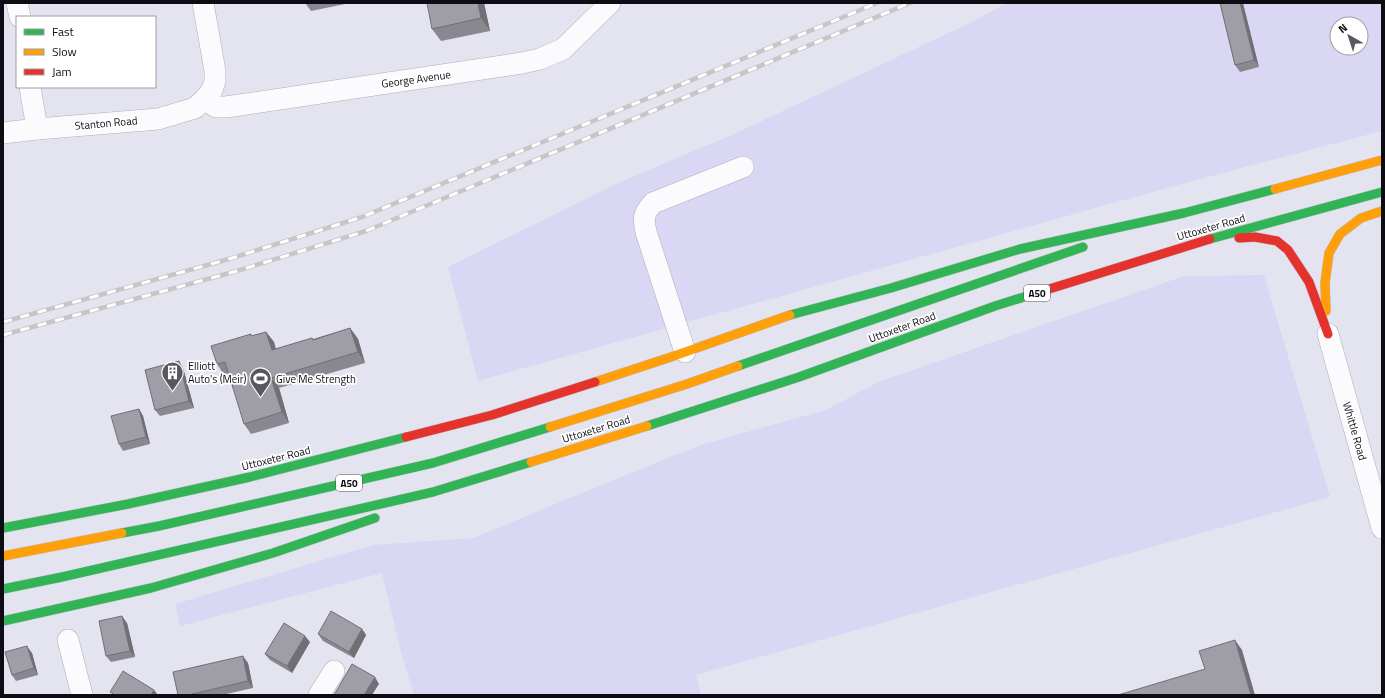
<svg xmlns="http://www.w3.org/2000/svg" width="1385" height="698" viewBox="0 0 1385 698" font-family="'Titillium Web',sans-serif">
	<style>
		.green { fill: #dad7f4; fill-rule: evenodd }
		.lines { fill: none; stroke-linecap: round; stroke-linejoin: round }
		.street-casing { stroke: #aeaeb7; stroke-width: 22 }
		.fast-casing { stroke: #c0c0c6; stroke-width: 10 }
		.slow-casing { stroke: #c0c0c6; stroke-width: 10 }
		.jam-casing { stroke: #c0c0c6; stroke-width: 10 }
		.street { stroke: #fbfbfd; stroke-width: 21 }
		.fast { stroke: #30b455; stroke-width: 9 }
		.slow { stroke: #ff9f0a; stroke-width: 9 }
		.jam { stroke: #e5322d; stroke-width: 9 }
		.rail-casing { stroke: #c6c6c9; stroke-width: 4.5 }
		.rail { stroke: #fff; stroke-width: 3; stroke-dasharray: 9; stroke-linecap: butt }
		.wall { fill: #898890 }
		.shaded-wall { fill: #6f6f75 }
		.building { fill: #9f9ea7; stroke: #6f6f75 }
		.labels { text-anchor: middle; stroke-width: 3.5; stroke-linejoin: round; paint-order: stroke }
		.shield { fill: #fff; stroke: #56555a; stroke-width: 1 }
		.shield-label { font-size: 10px; font-weight: bold; fill: #0d0c14 }
		.street-label { font-size: 11px; fill: #0d0c14; stroke: #fff }
		.poi-label { font-size: 11px; fill: #0d0c14; stroke: #fff; text-anchor: start }
	</style>
	<rect width="100%" height="100%" fill="#e4e4f0"/>
	<!-- green -->
	<g class="green">
		<path d="M1006,3H1382V131L1174,186L478,381L448,267L618,183L734,134L974,21ZM1337,24H1361V48H1337Z"/>
		<path d="M1264,275L1330,497L696,675L701,695H414L401,652L382,573L180,626L175,604L373,545L473,538L672,456L704,444L826,410L878,382L1184,276Z"/>
	</g>
	<g class="lines">
		<defs>
			<g id="street">
				<path d="M17,3L20,17"/>
				<path d="M30,87L37,129"/>
				<path d="M205,99L216,107H226L522,63L540,59L563,49L610,3"/>
				<path d="M3,133L37,129L158,119L195,108L205,99L212,90L215,81V71L203,3"/>
				<path d="M1328,334L1382,528"/>
				<path d="M685,352L646,232C643,218 643,214 653,203L743,167"/>
				<path d="M68,640L82,695"/>
				<path d="M319,695L334,671"/>
			</g>
			<g id="fast">
				<path d="M1210,239L1382,192"/>
				<path d="M790,315L891,288L1020,249L1184,213L1275,189"/>
				<path d="M738,366L1083,247"/>
				<path d="M647,426L799,377L995,306L1046,290"/>
				<path d="M3,528L128,504L250,477L406,437"/>
				<path d="M122,533L159,526L433,463L550,427"/>
				<path d="M3,589L62,577L433,492L531,462"/>
				<path d="M3,621L151,588L273,553L375,518"/>
			</g>
			<g id="slow">
				<path d="M1275,189L1382,160"/>
				<path d="M1326,311L1325,283L1329,253L1340,234L1361,218L1382,211"/>
				<path d="M595,382L671,357L790,315"/>
				<path d="M550,427L687,384L738,366"/>
				<path d="M531,462L647,426"/>
				<path d="M3,556L122,533"/>
			</g>
			<g id="jam">
				<path d="M1239,238L1255,237L1277,241L1288,250L1309,282L1328,334"/>
				<path d="M1046,290L1210,239"/>
				<path d="M406,437L492,415L595,382"/>
			</g>
		</defs>
		<!-- street casing -->
		<use href="#street" class="street-casing"/>
		<!-- fast casing -->
		<use href="#fast" class="fast-casing"/>
		<!-- slow casing -->
		<use href="#slow" class="slow-casing"/>
		<!-- jam casing -->
		<use href="#jam" class="jam-casing"/>
		<!-- street -->
		<use href="#street" class="street"/>
		<!-- fast -->
		<use href="#fast" class="fast"/>
		<!-- slow -->
		<use href="#slow" class="slow"/>
		<!-- jam -->
		<use href="#jam" class="jam"/>
		<defs>
			<g id="rail">
				<path d="M3,322L229,259L362,217L877,3"/>
				<path d="M3,335L237,271L366,231L910,3"/>
			</g>
		</defs>
		<!-- rail casing -->
		<use href="#rail" class="rail-casing"/>
		<!-- rail -->
		<use href="#rail" class="rail"/>
	</g>
	<!-- wall -->
	<g class="wall">
		<path d="M305,3H350L311,11Z"/>
		<path d="M484,3L490,31L441,41L432,29Z"/>
		<path d="M1220,3L1259,67L1240,72L1235,65Z"/>
		<path d="M350,328L358,339L365,363L279,388L289,423L251,434L244,424L229,373L224,375L217,364L252,336L266,332L274,342L275,349L312,338L313,339Z"/>
		<path d="M183,368L194,408L160,416L155,410Z"/>
		<path d="M139,409L143,416L150,444L123,451L119,444Z"/>
		<path d="M127,623L135,657L111,662L106,656Z"/>
		<path d="M362,629L366,635L354,658L323,641L318,634Z"/>
		<path d="M310,642L292,673L270,660L265,654Z"/>
		<path d="M32,653L38,675L16,681L12,675Z"/>
		<path d="M248,663L253,688L222,695H178Z"/>
	</g>
	<!-- shaded-wall -->
	<g class="shaded-wall">
		<path d="M478,3H484L490,31L481,18Z"/>
		<path d="M1240,3H1243L1259,67L1254,60Z"/>
		<path d="M350,328L358,339L365,363L358,352Z"/>
		<path d="M266,332L274,342L279,360L272,350Z"/>
		<path d="M179,361L183,368L194,408L189,401Z"/>
		<path d="M271,378L279,388L289,423L282,412Z"/>
		<path d="M139,409L143,416L150,444L146,437Z"/>
		<path d="M122,616L127,623L135,657L130,651Z"/>
		<path d="M362,629L366,635L354,658L349,652Z"/>
		<path d="M305,636L310,642L292,673L287,666Z"/>
		<path d="M1235,640L1242,650L1255,695H1251Z"/>
		<path d="M27,646L32,653L38,675L34,668Z"/>
		<path d="M243,656L248,663L253,688L248,681Z"/>
		<path d="M375,677L379,684L372,695H364Z"/>
		<path d="M154,690L158,695H151Z"/>
	</g>
	<!-- building -->
	<g class="building">
		<path d="M427,3H478L481,18L432,29Z"/>
		<path d="M1220,3H1240L1254,60L1235,65Z"/>
		<path d="M350,328L358,352L271,378L282,412L244,424L225,362L217,364L211,346L251,334V336L266,332L272,350L312,338L313,340Z"/>
		<path d="M179,361L189,401L155,410L145,370Z"/>
		<path d="M139,409L146,437L119,444L111,416Z"/>
		<path d="M331,611L362,629L349,652L318,634Z"/>
		<path d="M122,616L130,651L106,656L99,621Z"/>
		<path d="M284,623L305,636L287,666L265,654Z"/>
		<path d="M1235,640L1251,695H1118L1205,669L1199,651Z"/>
		<path d="M27,646L34,668L12,675L5,652Z"/>
		<path d="M243,656L248,681L188,695H178L173,672Z"/>
		<path d="M352,664L375,677L364,695H334Z"/>
		<path d="M123,671L154,690L151,695H115L110,692Z"/>
	</g>
	<!-- icons -->
	<defs>
		<symbol id="building-pin" viewBox="-11 -11 22 30"><path d="M0 17L-7.5 6A9.5 9.5 0 1 1 7.5 6Z" fill="#585861" stroke="#fff"/><path d="M-4-6H4V6H1V3H-1V6H-4ZM-2.5-4.3h1.7v1.8h-1.7ZM.8-4.3h1.7v1.8H.8ZM-2.5-1h1.7V.8h-1.7ZM.8-1h1.7V.8H.8Z" fill="#fff"/></symbol>
		<symbol id="stadium-pin" viewBox="-11 -11 22 30"><path d="M0 17L-7.5 6A9.5 9.5 0 1 1 7.5 6Z" fill="#585861" stroke="#fff"/><path d="M0-5a6.5 5 0 1 0 0 10a6.5 5 0 1 0 0-10ZM-3.5-1.8h7v3.6h-7Z" fill="#fff"/></symbol>
	</defs>
	<g fill-rule="evenodd">
		<use href="#building-pin" x="160" y="360" width="25" height="34"/>
		<use href="#stadium-pin" x="248" y="366" width="25" height="34"/>
	</g>
	<g class="labels">
		<!-- shield labels -->
		<g class="shield">
			<rect x="1024" y="285" width="26" height="16" rx="3"/>
			<rect x="336" y="475" width="26" height="16" rx="3"/>
		</g>
		<g class="shield-label">
			<text x="1037" y="297">A50</text>
			<text x="349" y="487">A50</text>
		</g>
		<!-- street labels -->
		<g class="street-label">
			<text transform="translate(416 79) rotate(-8)" y="4">George Avenue</text>
			<text transform="translate(106 123) rotate(-5)" y="4">Stanton Road</text>
			<text transform="translate(1211 227) rotate(-16)" y="4">Uttoxeter Road</text>
			<text transform="translate(902 327) rotate(-20)" y="4">Uttoxeter Road</text>
			<text transform="translate(596 429) rotate(-17)" y="4">Uttoxeter Road</text>
			<text transform="translate(1355 431) rotate(74)" y="4">Whittle Road</text>
			<text transform="translate(276 458) rotate(-14)" y="4">Uttoxeter Road</text>
		</g>
		<!-- poi labels -->
		<g class="poi-label">
			<text x="188" y="370">Elliott<tspan x="188" dy="13">Auto's (Meir)</tspan></text>
			<text x="276" y="383">Give Me Strength</text>
		</g>
	</g>
	<!-- border -->
	<rect width="1385" height="698" fill="none" stroke="#0d0c14" stroke-width="8"/>
	<!-- legend -->
	<rect x="16" y="16" width="140" height="72" fill="#ffffff" stroke="#9e9ea1"/>
	<rect x="24" y="29" width="20" height="6" fill="#30b455" stroke="#9e9ea1"/>
	<text x="52" y="36" font-size="12" fill="#0d0c14">Fast</text>
	<rect x="24" y="49" width="20" height="6" fill="#ff9f0a" stroke="#9e9ea1"/>
	<text x="52" y="56" font-size="12" fill="#0d0c14">Slow</text>
	<rect x="24" y="69" width="20" height="6" fill="#e5322d" stroke="#9e9ea1"/>
	<text x="52" y="76" font-size="12" fill="#0d0c14">Jam</text>
	<!-- north arrow -->
	<g transform="translate(1349 36) rotate(321)"><circle r="19" fill="#ffffff" stroke="#9e9ea1"/>
	<path d="M0-3L7 15L0 10L-7 15Z" fill="#585861"/>
	<text y="-6" font-size="11" font-weight="bold" text-anchor="middle" fill="#0d0c14">N</text>
	</g>
</svg>
